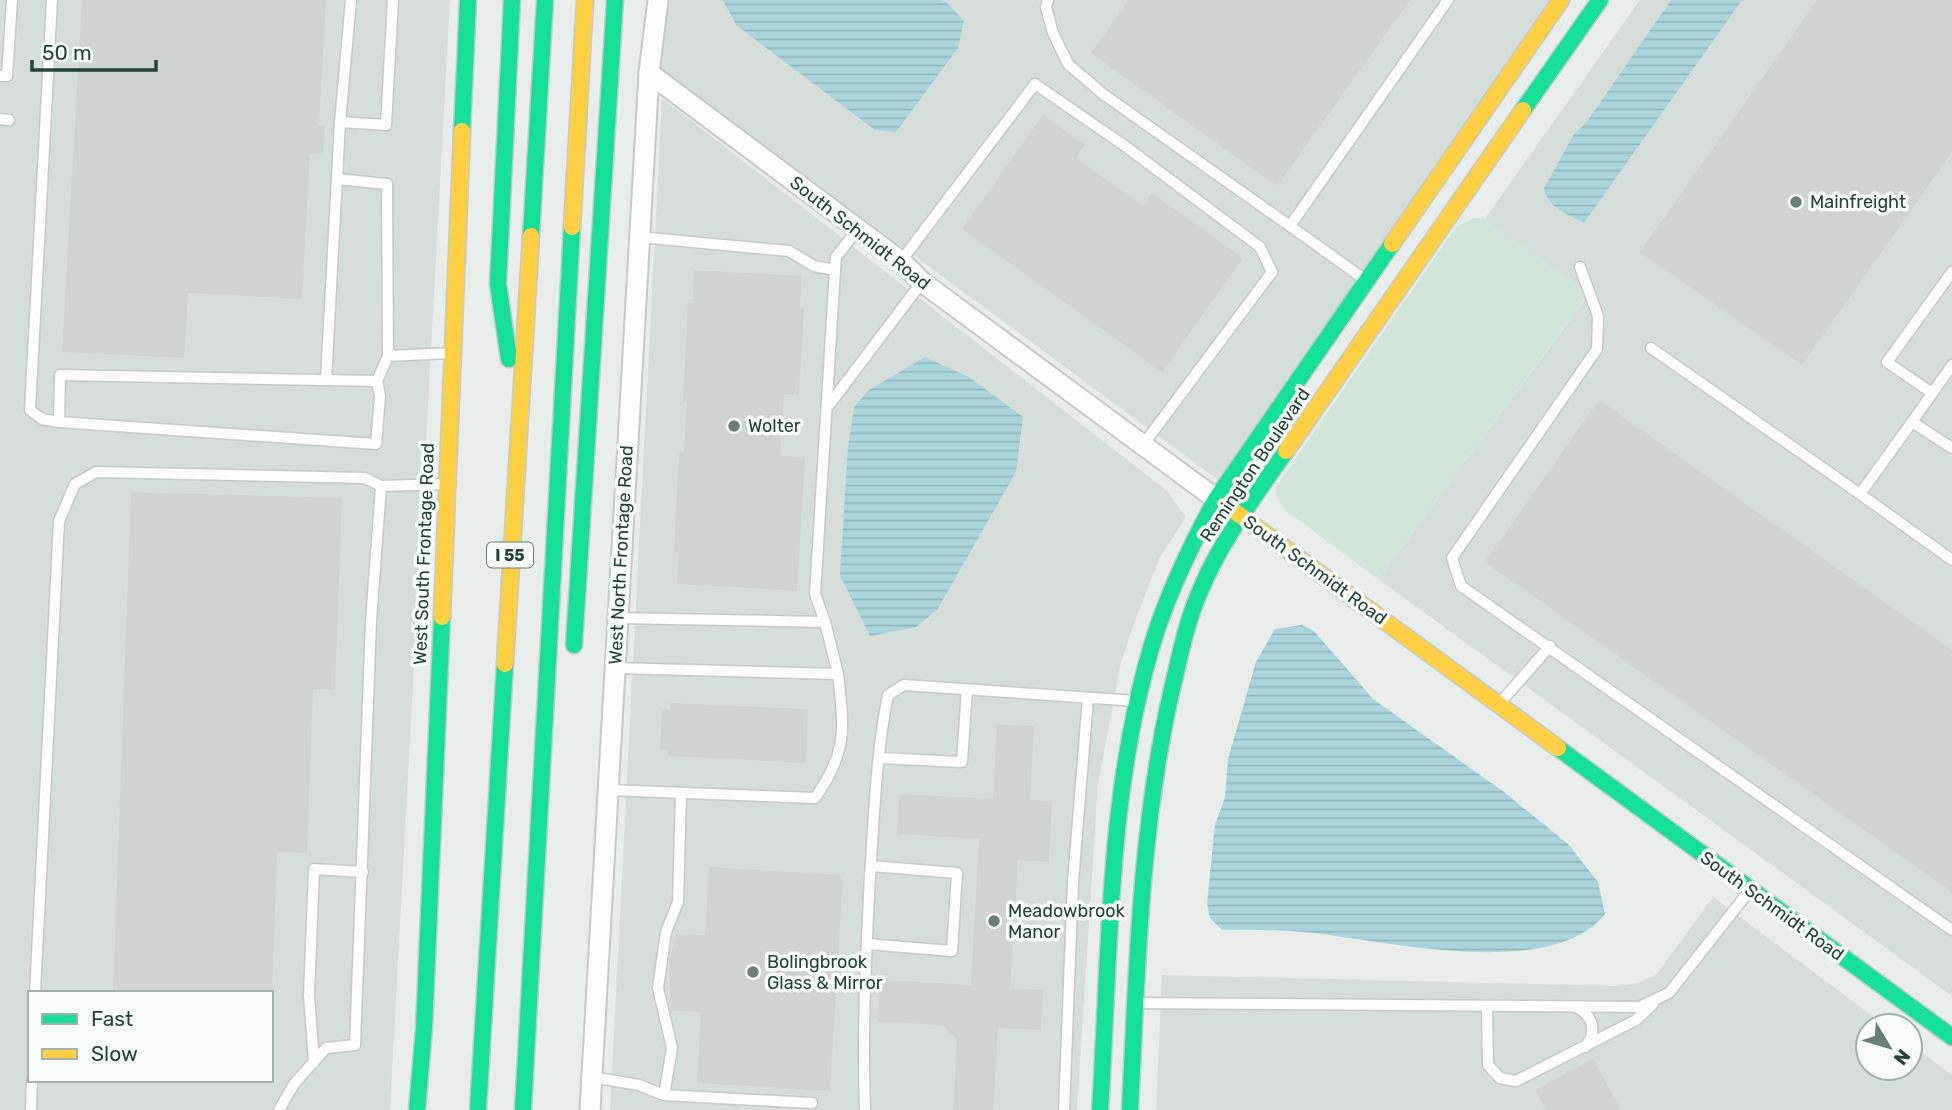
<svg xmlns="http://www.w3.org/2000/svg" width="1952" height="1110" viewBox="0 0 1952 1110" font-family="Rubik,sans-serif">
	<style>
		.built { fill: #d6dedb; fill-rule: evenodd }
		.green { fill: #d1e6d8 }
		.water { fill: url(#water-rules) }
		.building { fill: #cfd4d2 }
		.lines { fill: none; stroke-linecap: round; stroke-linejoin: round }
		.lane-casing { stroke: #c5cac8; stroke-width: 13 }
		.street-casing { stroke: #c5cac8; stroke-width: 23 }
		.fast-casing { stroke: #c3cbc8; stroke-width: 19 }
		.slow-casing { stroke: #c3cbc8; stroke-width: 19 }
		.lane { stroke: #fcfcfc; stroke-width: 10 }
		.street { stroke: #fcfcfc; stroke-width: 19 }
		.fast { stroke: #16e098; stroke-width: 16 }
		.slow { stroke: #ffcf43; stroke-width: 16 }
		.poi-dot { fill: #697e78; stroke: #f7fbf9; stroke-width: 2.5 }
		.labels { text-anchor: middle; stroke-width: 7; stroke-linejoin: round; paint-order: stroke }
		.shield { fill: #f7fbf9; stroke: #637a73; stroke-width: 2 }
		.shield-label { font-size: 16px; font-weight: bold; fill: #24423a }
		.poi-label { font-size: 18px; fill: #24423a; stroke: #f7fbf9; text-anchor: start }
		.street-label { font-size: 18px; fill: #24423a; stroke: #f7fbf9 }
	</style>
	<defs>
		<pattern id="water-rules" width="6" height="5" patternUnits="userSpaceOnUse" patternTransform="scale(1.75)"><rect width="6" height="5" fill="#a9d4db"/><path d="M0 2.5h6" fill="none" stroke="#91b7bd"/></pattern>
	</defs>
	<rect width="100%" height="100%" fill="#e8edeb"/>
	<!-- built -->
	<g class="built">
		<path d="M0,0H450L390,1110H0ZM30,993H271V1080H30Z"/>
		<path d="M668,0H1553L1218,480L660,68Z"/>
		<path d="M1640,0H1952V996L1378,579L1589,294L1484,220Z"/>
		<path d="M662,98L1166,490L1186,517L1160,557L1136,618L1121,662L1098,784L1077,1110H610Z"/>
		<path d="M1713,897L1886,1026H1868V1068H1910V1044L1952,1075V1110H1156L1162,975L1616,986L1638,983L1656,975Z"/>
	</g>
	<!-- green -->
	<path class="green" d="M1474,218H1482L1589,293L1378,579L1285,510L1276,496V487L1456,227Z"/>
	<!-- water -->
	<g class="water">
		<path d="M723,0H940L946,2L964,21L958,48L896,132L875,130L736,25Z"/>
		<path d="M1671,0H1742L1584,223C1569,216 1546,206 1544,188L1574,134L1586,123Z"/>
		<path d="M925,357L969,377L1023,417L1016,472L937,610L916,627L870,636L840,575L848,447L854,407L869,390Z"/>
		<path d="M1302,625L1314,631L1373,699L1504,792L1568,844L1598,882L1605,914C1552,981 1387,941 1313,933C1283,930 1252,929 1222,930L1210,918L1207,903L1215,825L1225,797L1228,759L1256,662L1275,629Z"/>
	</g>
	<!-- building -->
	<g class="building">
		<path d="M82,0H326L319,126H325L323,154L310,153L302,299L188,293L184,358L62,352Z"/>
		<path d="M1129,0H1410L1277,186L1091,53Z"/>
		<path d="M1817,0H1952V152L1802,365L1640,252Z"/>
		<path d="M1043,115L1085,145L1076,158L1143,206L1152,193L1243,258L1162,372L962,229Z"/>
		<path d="M694,270L802,276L800,308H804L799,395L784,394L780,456L805,457L797,591L677,584L679,553L674,552L679,452H684L687,401H683L688,303H693Z"/>
		<path d="M1599,400L1952,650V892L1485,562Z"/>
		<path d="M131,492L342,498L335,690L313,689L307,853L277,852L272,993H113Z"/>
		<path d="M670,703L808,709L806,763L668,756V750H660L662,710H670Z"/>
		<path d="M997,724L1034,726L1030,800L1052,801L1049,862L1018,860L1010,989L1043,990L1041,1030L998,1028L993,1110H953L957,1040L942,1025L878,1022L880,980L971,985L979,839L897,834L899,794L993,799Z"/>
		<path d="M709,867L843,875L830,1091L697,1083L701,1012L671,1011L669,961L676,934L705,935Z"/>
		<path d="M1593,1059L1621,1110H1546L1535,1090Z"/>
	</g>
	<g class="lines">
		<defs>
			<g id="lane">
				<path d="M52,0L30,410L42,419L59,422"/>
				<path d="M1048,0L1046,7L1053,33L1068,64L1103,94L1290,226"/>
				<path d="M0,76H7L12,0"/>
				<path d="M0,119L9,120"/>
				<path d="M340,122L386,125L393,0"/>
				<path d="M337,179L387,184L388,356"/>
				<path d="M639,237L789,251L814,266L835,270"/>
				<path d="M901,261L1035,84L1125,146L1260,247L1272,272L1143,445"/>
				<path d="M1580,267L1598,316L1597,349L1452,558L1461,586L1952,930"/>
				<path d="M1364,279L1290,226L1448,0"/>
				<path d="M1651,348L1860,494"/>
				<path d="M1952,365L1912,422L1952,448"/>
				<path d="M326,380L340,122L351,0"/>
				<path d="M377,381L380,396L376,444L59,422L60,375L377,381L388,356L451,353"/>
				<path d="M1932,393L1887,362L1952,272"/>
				<path d="M829,405L922,282"/>
				<path d="M1912,422L1860,494L1952,560"/>
				<path d="M618,618L825,622L815,594L835,270L836,257L857,230"/>
				<path d="M615,668L838,674L825,622"/>
				<path d="M1500,703L1550,646"/>
				<path d="M879,758L962,762L967,690"/>
				<path d="M608,790L815,798C848,751 844,729 838,674"/>
				<path d="M867,944L952,951L957,873L871,866"/>
				<path d="M35,993L59,521L75,484L96,472L365,478L381,486"/>
				<path d="M1136,1003L1639,1007L1669,993L1750,890"/>
				<path d="M1487,1007L1488,1065L1500,1078L1516,1081L1636,1020L1653,1004"/>
				<path d="M1578,1008C1594,1017 1597,1033 1585,1047"/>
				<path d="M314,1062L309,995L314,869L363,872"/>
				<path d="M592,1077L639,1085L664,1095L672,1048L658,988L666,932L678,902L681,793"/>
				<path d="M664,1095L812,1103"/>
				<path d="M31,1110L32,1080"/>
				<path d="M279,1110L294,1084L326,1048L355,1045L371,621L381,486L446,484"/>
				<path d="M865,1110C862,1031 866,954 870,876C874,816 876,754 888,695L904,685L1137,701"/>
				<path d="M1064,1110L1073,882L1088,698"/>
			</g>
			<g id="street">
				<path d="M649,73L901,261L922,282L1216,499"/>
				<path d="M590,1110L649,73L658,0"/>
			</g>
			<g id="fast">
				<path d="M1523,110L1600,0"/>
				<path d="M462,131L468,0"/>
				<path d="M531,236L545,0"/>
				<path d="M509,359L498,284L512,0"/>
				<path d="M574,645L615,0"/>
				<path d="M1558,748L1952,1037"/>
				<path d="M417,1110L424,1028L442,617"/>
				<path d="M478,1110L505,664"/>
				<path d="M523,1110L572,227"/>
				<path d="M1100,1110C1110,956 1107,794 1152,645C1167,595 1191,545 1216,499L1392,244"/>
				<path d="M1130,1110C1137,970 1140,830 1171,693C1179,661 1185,627 1198,596C1219,543 1254,497 1286,451"/>
			</g>
			<g id="slow">
				<path d="M572,227L585,0"/>
				<path d="M1392,244L1561,0"/>
				<path d="M1286,451L1523,110"/>
				<path d="M1226,505L1558,748"/>
				<path d="M442,617L462,131"/>
				<path d="M505,664L531,236"/>
			</g>
		</defs>
		<!-- lane casing -->
		<use href="#lane" class="lane-casing"/>
		<!-- street casing -->
		<use href="#street" class="street-casing"/>
		<!-- fast casing -->
		<use href="#fast" class="fast-casing"/>
		<!-- slow casing -->
		<use href="#slow" class="slow-casing"/>
		<!-- lane -->
		<use href="#lane" class="lane"/>
		<!-- street -->
		<use href="#street" class="street"/>
		<!-- fast -->
		<use href="#fast" class="fast"/>
		<!-- slow -->
		<use href="#slow" class="slow"/>
	</g>
	<!-- markers -->
	<g class="poi-dot">
		<circle cx="1796" cy="202" r="7"/>
		<circle cx="734" cy="426" r="7"/>
		<circle cx="994" cy="921" r="7"/>
		<circle cx="753" cy="972" r="7"/>
	</g>
	<g class="labels">
		<!-- shield labels -->
		<rect class="shield" x="487" y="542.5" width="46" height="25" rx="5"/>
		<g class="shield-label">
			<text x="510" y="561">I 55</text>
		</g>
		<!-- poi labels -->
		<g class="poi-label">
			<text x="1810" y="208">Mainfreight</text>
			<text x="748" y="432">Wolter</text>
			<text x="1008" y="917">Meadowbrook<tspan x="1008" dy="21">Manor</tspan></text>
			<text x="767" y="968">Bolingbrook<tspan x="767" dy="21">Glass &amp; Mirror</tspan></text>
		</g>
		<!-- street labels -->
		<g class="street-label">
			<text transform="translate(860 233) rotate(38)" y="6">South Schmidt Road</text>
			<text transform="translate(1255 465) rotate(-56)" y="6">Remington Boulevard</text>
			<text transform="translate(424 554) rotate(-88)" y="6">West South Frontage Road</text>
			<text transform="translate(621 555) rotate(-87)" y="6">West North Frontage Road</text>
			<text transform="translate(1315 570) rotate(36)" y="6">South Schmidt Road</text>
			<text transform="translate(1772 906) rotate(36)" y="6">South Schmidt Road</text>
		</g>
	</g>
	<!-- legend -->
	<rect x="28" y="991" width="245" height="91" fill="#f7fbf9" stroke="#a3b1ad" stroke-width="2"/>
	<rect x="42" y="1014" width="35" height="10" fill="#16e098" stroke="#a3b1ad" stroke-width="2"/>
	<text x="91" y="1026" font-size="21" fill="#24423a">Fast</text>
	<rect x="42" y="1049" width="35" height="10" fill="#ffcf43" stroke="#a3b1ad" stroke-width="2"/>
	<text x="91" y="1061" font-size="21" fill="#24423a">Slow</text>
	<!-- north arrow -->
	<g transform="translate(1889 1047) rotate(128)"><circle r="33" fill="#f7fbf9" stroke="#a3b1ad" stroke-width="2"/>
	<path d="M0-5L12 26L0 18L-12 26Z" fill="#697e78"/>
	<text y="-10" font-size="19" font-weight="bold" text-anchor="middle" fill="#24423a">N</text>
	</g>
	<!-- scale -->
	<path d="M32 60v10h124v-10" fill="none" stroke="#24423a" stroke-width="3.5"/>
	<text x="42" y="60" font-size="21" fill="#24423a" stroke="#f7fbf9" stroke-width="5" paint-order="stroke">50 m</text>
</svg>
